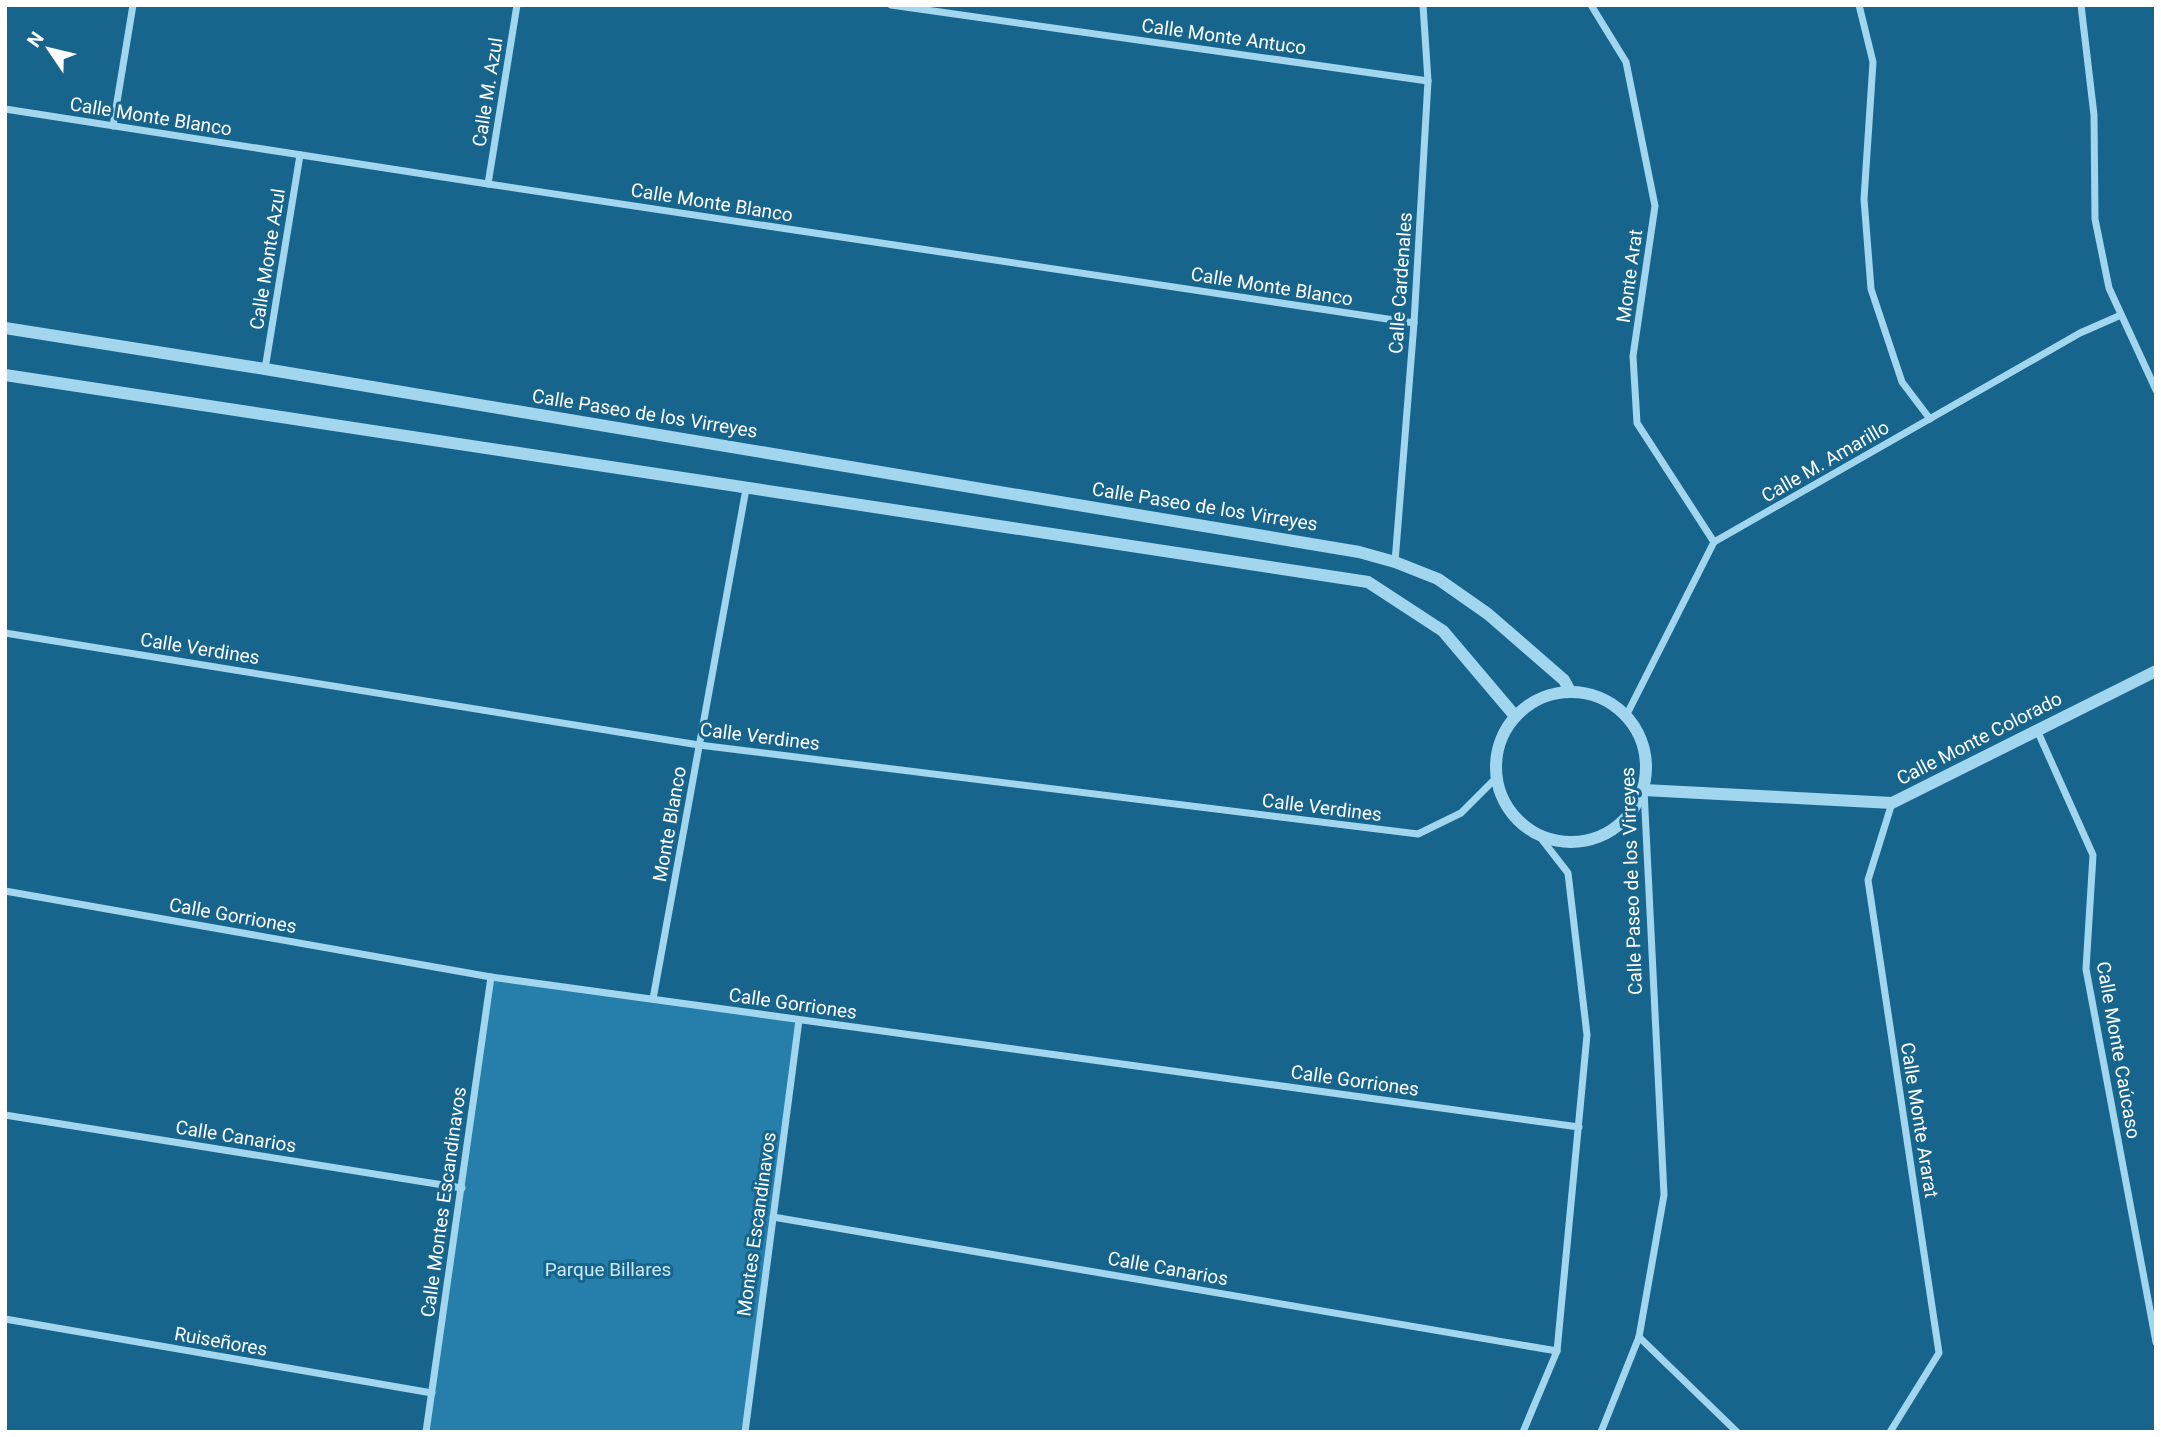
<svg xmlns="http://www.w3.org/2000/svg" width="2161" height="1437" viewBox="0 0 2161 1437" font-family="Roboto,sans-serif">
	<style>
		.green { fill: #267eaa }
		.lines { fill: none; stroke-linecap: round; stroke-linejoin: round }
		.minor { stroke: #a2d6ef; stroke-width: 7 }
		.tertiary { stroke: #a2d6ef; stroke-width: 12 }
		.labels { text-anchor: middle; stroke-width: 6; stroke-linejoin: round; paint-order: stroke }
		.street-label { font-size: 19px; fill: #fff; stroke: #17658d }
		.park-label { font-size: 19px; fill: #c8eafb; stroke: #17658d }
	</style>
	<rect width="100%" height="100%" fill="#17658d"/>
	<!-- green -->
	<path class="green" d="M491,977L799,1020L745,1432H426Z"/>
	<g class="lines">
		<!-- minor -->
		<g class="minor">
			<path d="M891,5L1428,81"/>
			<path d="M1591,5L1626,62L1655,206L1633,356L1637,423L1714,542"/>
			<path d="M1859,5L1873,62L1864,199L1871,289L1902,382L1930,419"/>
			<path d="M2081,5L2094,115L2095,219L2109,288L2156,390"/>
			<path d="M5,109L488,184L1414,323"/>
			<path d="M113,126L133,5"/>
			<path d="M488,184L517,5"/>
			<path d="M265,369L300,155"/>
			<path d="M1395,562L1414,323L1428,81L1423,5"/>
			<path d="M5,633L699,745L1418,834L1461,813L1495,779"/>
			<path d="M1627,714L1714,542L2080,333L2121,315"/>
			<path d="M2037,730L2093,855L2086,969L2156,1342"/>
			<path d="M5,891L491,977L1579,1127"/>
			<path d="M653,999L746,489"/>
			<path d="M5,1115L462,1188"/>
			<path d="M773,1217L1557,1351"/>
			<path d="M5,1319L432,1393"/>
			<path d="M1639,1337L1737,1432"/>
			<path d="M426,1432L491,977"/>
			<path d="M745,1432L799,1020"/>
			<path d="M1523,1432L1557,1351L1587,1035L1568,873L1540,837"/>
			<path d="M1601,1432L1639,1337L1664,1195L1644,790"/>
			<path d="M1890,1432L1939,1353L1868,880L1892,803"/>
		</g>
		<!-- tertiary -->
		<g class="tertiary">
			<path d="M5,328L265,369L1359,552L1395,562L1438,579L1488,614L1564,680L1570,691"/>
			<path d="M5,375L1368,582L1443,631L1515,716"/>
			<circle cx="1571" cy="767" r="75"/>
			<path d="M1644,790L1892,803L2156,671"/>
		</g>
	</g>
	<g class="labels">
		<!-- street labels -->
		<g class="street-label">
			<text transform="translate(1224 36) rotate(8)" y="7">Calle Monte Antuco</text>
			<text transform="translate(487 92) rotate(-81)" y="7">Calle M. Azul</text>
			<text transform="translate(151 116) rotate(9)" y="7">Calle Monte Blanco</text>
			<text transform="translate(712 202) rotate(9)" y="7">Calle Monte Blanco</text>
			<text transform="translate(267 259) rotate(-81)" y="7">Calle Monte Azul</text>
			<text transform="translate(1629 276) rotate(-82)" y="7">Monte Arat</text>
			<text transform="translate(1400 283) rotate(-86)" y="7">Calle Cardenales</text>
			<text transform="translate(1272 286) rotate(9)" y="7">Calle Monte Blanco</text>
			<text transform="translate(645 413) rotate(9)" y="7">Calle Paseo de los Virreyes</text>
			<text transform="translate(1825 461) rotate(-30)" y="7">Calle M. Amarillo</text>
			<text transform="translate(1205 506) rotate(9)" y="7">Calle Paseo de los Virreyes</text>
			<text transform="translate(200 648) rotate(9)" y="7">Calle Verdines</text>
			<text transform="translate(760 736) rotate(7)" y="7">Calle Verdines</text>
			<text transform="translate(1979 738) rotate(-27)" y="7">Calle Monte Colorado</text>
			<text transform="translate(1322 807) rotate(7)" y="7">Calle Verdines</text>
			<text transform="translate(669 824) rotate(-80)" y="7">Monte Blanco</text>
			<text transform="translate(1631 881) rotate(-92)" y="7">Calle Paseo de los Virreyes</text>
			<text transform="translate(233 915) rotate(10)" y="7">Calle Gorriones</text>
			<text transform="translate(793 1003) rotate(8)" y="7">Calle Gorriones</text>
			<text transform="translate(2119 1050) rotate(80)" y="7">Calle Monte Caúcaso</text>
			<text transform="translate(1355 1080) rotate(8)" y="7">Calle Gorriones</text>
			<text transform="translate(1920 1120) rotate(81)" y="7">Calle Monte Ararat</text>
			<text transform="translate(236 1136) rotate(9)" y="7">Calle Canarios</text>
			<text transform="translate(443 1202) rotate(-82)" y="7">Calle Montes Escandinavos</text>
			<text transform="translate(756 1224) rotate(-82)" y="7">Montes Escandinavos</text>
			<text transform="translate(1168 1268) rotate(10)" y="7">Calle Canarios</text>
			<text transform="translate(221 1341) rotate(10)" y="7">Ruiseñores</text>
		</g>
		<!-- park labels -->
		<g class="park-label">
			<text x="608" y="1276">Parque Billares</text>
		</g>
	</g>
	<!-- border -->
	<rect width="2161" height="1437" fill="none" stroke="#ffffff" stroke-width="14"/>
	<!-- north arrow -->
	<g transform="translate(49 49) rotate(305)" stroke="#17658d" stroke-width="5" paint-order="stroke">
	<path d="M0-5L12 26L0 18L-12 26Z" fill="#ffffff"/>
	<text y="-10" font-size="19" font-weight="bold" text-anchor="middle" fill="#ffffff">N</text>
	</g>
</svg>
